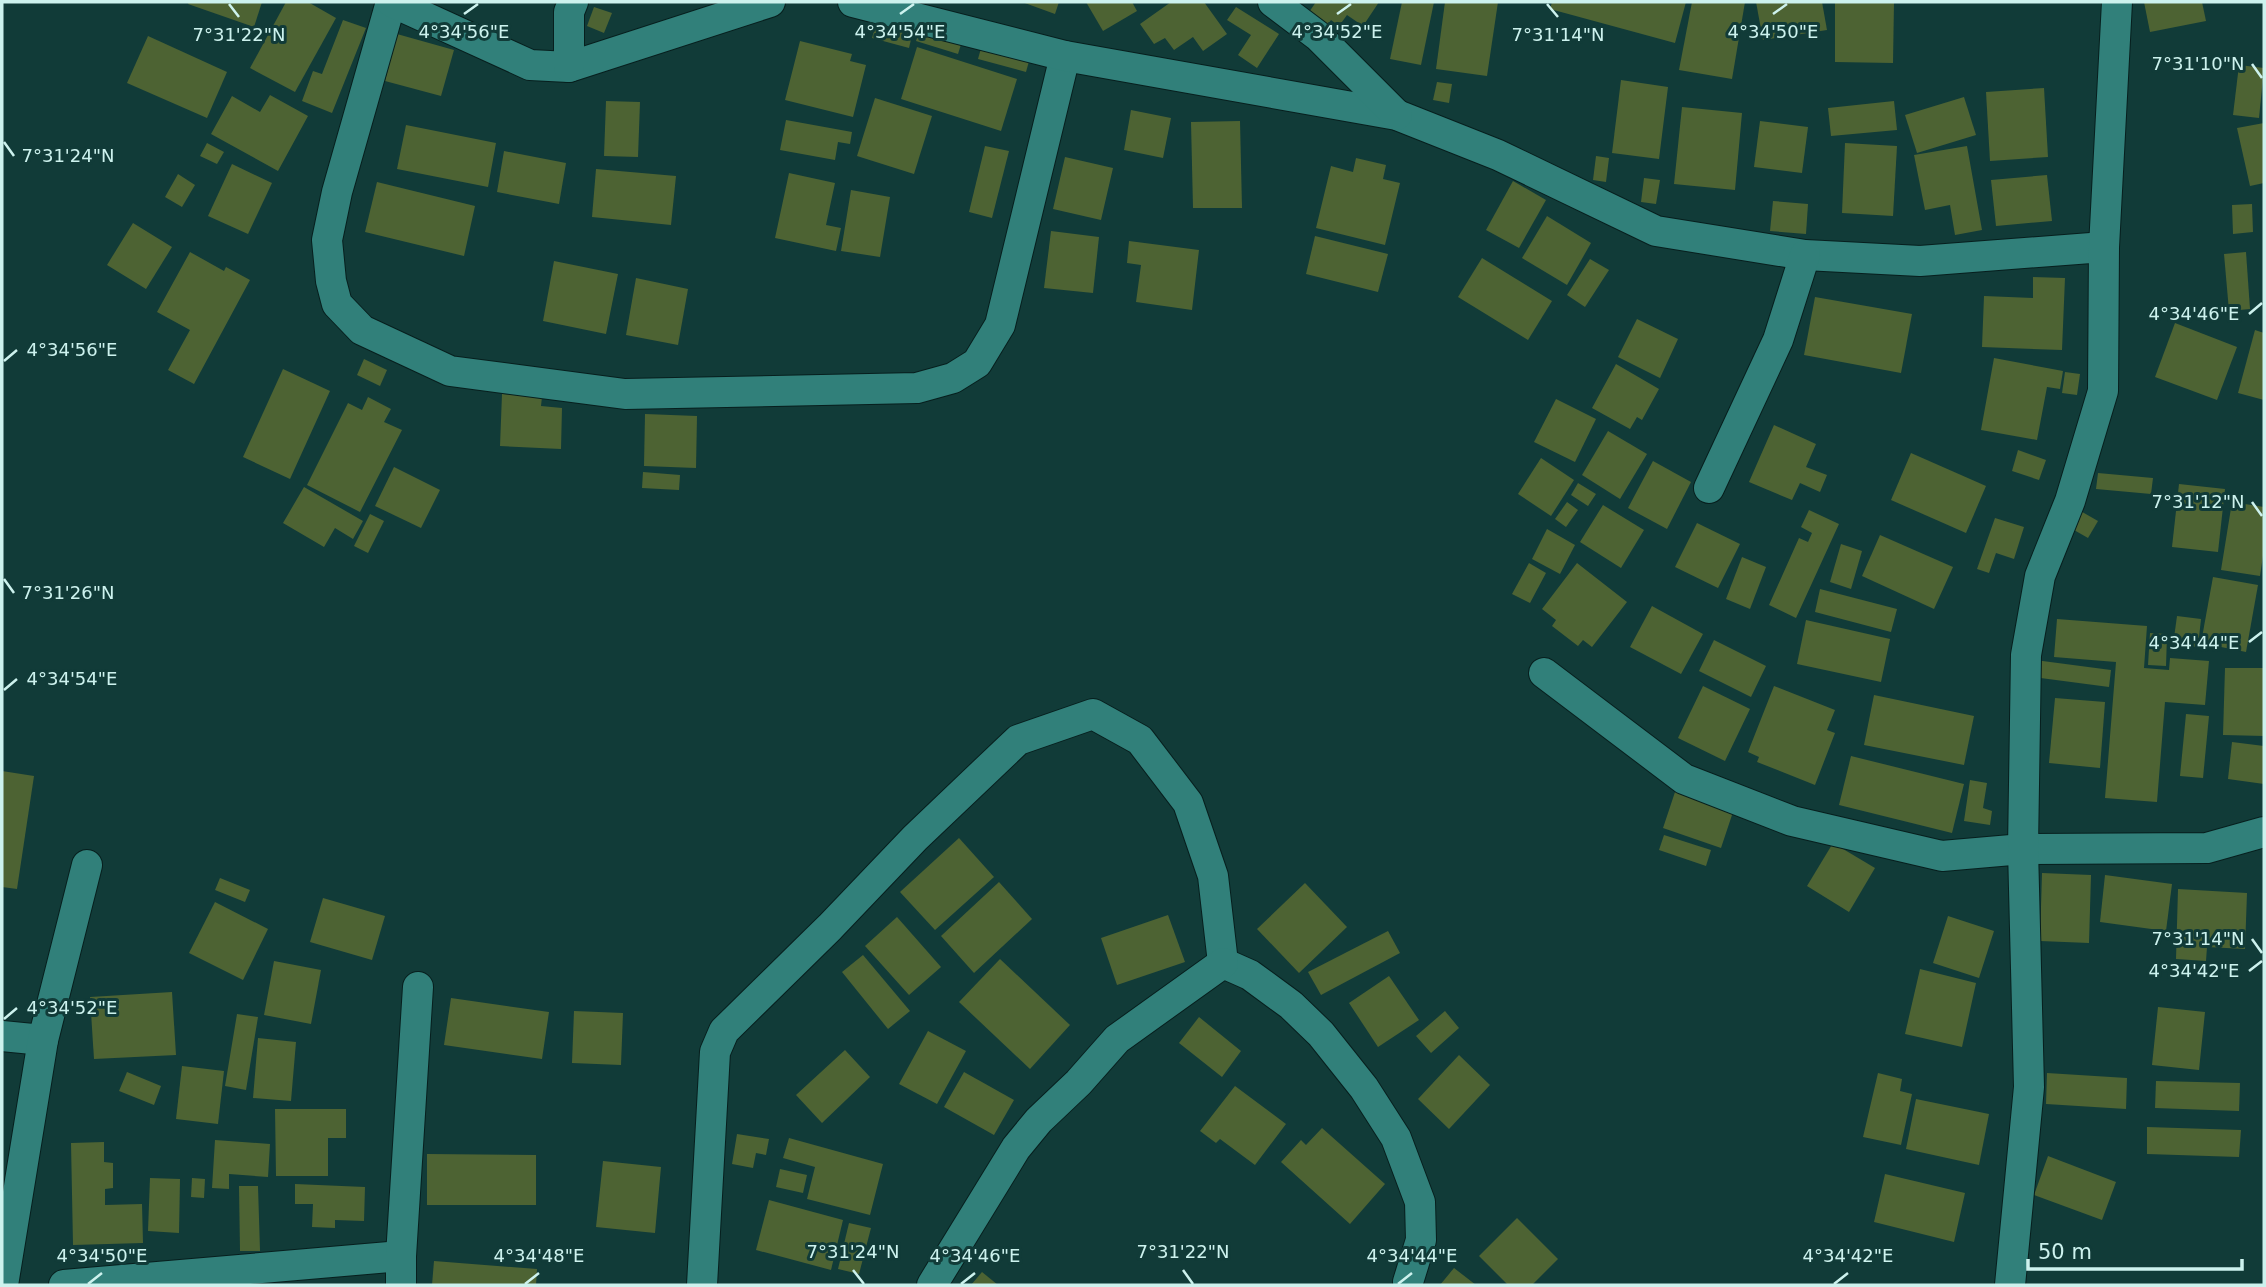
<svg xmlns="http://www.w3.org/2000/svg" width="2266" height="1287" viewBox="0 0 2266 1287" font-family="'DejaVu Sans',sans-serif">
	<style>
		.building { fill: #4d6333 }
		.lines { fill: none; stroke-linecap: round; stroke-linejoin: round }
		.street-casing { stroke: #071f1e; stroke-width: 32 }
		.street { stroke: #31807a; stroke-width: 30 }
		.ticks { fill: none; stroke: #cdf2ee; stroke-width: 2.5 }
		.ticks-label { font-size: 18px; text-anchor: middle; fill: #cdf2ee; stroke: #113b38; stroke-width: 6; stroke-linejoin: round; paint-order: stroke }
	</style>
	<rect width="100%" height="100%" fill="#113b38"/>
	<!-- building -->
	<g class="building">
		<path d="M189,2H262L254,27L188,4Z"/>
		<path d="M286,2H308L336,18L295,92L250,68Z"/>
		<path d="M1022,2H1059L1055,14Z"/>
		<path d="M1086,2H1132L1137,11L1103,31Z"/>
		<path d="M1171,2H1204L1227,34L1203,51L1193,37L1174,50L1165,38L1154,44L1140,24Z"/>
		<path d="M1316,2H1379L1363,26L1347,15L1339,26L1331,20L1325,28L1307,15Z"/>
		<path d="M1402,2H1434L1421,65L1390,59Z"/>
		<path d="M1445,2H1498L1487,76L1436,69Z"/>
		<path d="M1552,2H1686L1675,43L1550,9Z"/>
		<path d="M1692,2H1745L1732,79L1679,70Z"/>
		<path d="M1756,2H1822L1827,30L1763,40Z"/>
		<path d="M1835,2H1894L1893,63L1835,62Z"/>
		<path d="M2144,2H2202L2206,21L2150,32Z"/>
		<path d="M594,7L612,13L604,33L587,26Z"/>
		<path d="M1236,7L1279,34L1257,68L1238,55L1251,35L1227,20Z"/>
		<path d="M343,20L366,28L332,113L302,101L313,71L322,74Z"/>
		<path d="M877,20L913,31L909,48L872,38Z"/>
		<path d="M921,26L963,38L958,54L916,41Z"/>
		<path d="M397,34L454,50L441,96L385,81Z"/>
		<path d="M148,36L227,72L207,118L127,83Z"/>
		<path d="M800,41L852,54L850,61L866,65L853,117L785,100Z"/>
		<path d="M983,41L1031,54L1026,72L978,59Z"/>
		<path d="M917,47L1017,79L1001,131L901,99Z"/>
		<path d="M2239,65L2264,68L2259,118L2233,115Z"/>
		<path d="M1621,80L1668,87L1659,159L1612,153Z"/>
		<path d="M1437,82L1452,84L1449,103L1433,100Z"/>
		<path d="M2044,88L2048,157L1990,161L1986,92Z"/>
		<path d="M270,95L308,116L278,171L211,134L232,96L260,112Z"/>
		<path d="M1964,97L1976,135L1917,153L1905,115Z"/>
		<path d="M875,98L932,116L914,174L857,156Z"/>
		<path d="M606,101L640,102L638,157L604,156Z"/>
		<path d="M1894,101L1897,130L1831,136L1828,108Z"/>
		<path d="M1682,107L1742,113L1735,190L1674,184Z"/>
		<path d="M1131,110L1171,118L1163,158L1124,150Z"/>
		<path d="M786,120L852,132L850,144L838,142L835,160L780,150Z"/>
		<path d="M1240,121L1242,208H1193L1191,122Z"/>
		<path d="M1760,121L1808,127L1802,173L1754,167Z"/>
		<path d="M2264,123V183L2250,186L2237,128Z"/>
		<path d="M406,125L496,143L488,187L397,169Z"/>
		<path d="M207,143L224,152L217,164L200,156Z"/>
		<path d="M1845,143L1897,146L1893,216L1842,213Z"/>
		<path d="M985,146L1009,151L992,218L969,212Z"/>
		<path d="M1967,146L1982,230L1955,235L1950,205L1925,210L1914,155Z"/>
		<path d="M504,151L566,163L559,204L497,192Z"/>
		<path d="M1596,156L1609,158L1606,182L1593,180Z"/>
		<path d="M1065,157L1113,168L1101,220L1053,209Z"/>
		<path d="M1356,158L1386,165L1383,179L1400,183L1385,245L1316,228L1331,166L1353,172Z"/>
		<path d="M232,164L272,183L248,234L208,216Z"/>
		<path d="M596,169L676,176L671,225L592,217Z"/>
		<path d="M789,173L835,183L826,225L841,228L836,251L775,238Z"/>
		<path d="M178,174L195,185L182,207L165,197Z"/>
		<path d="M2047,175L2052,221L1996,226L1991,180Z"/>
		<path d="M1644,178L1660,180L1656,204L1641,202Z"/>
		<path d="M1513,181L1546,200L1519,248L1486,230Z"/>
		<path d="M377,182L475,206L464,256L365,232Z"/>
		<path d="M851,190L890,197L880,257L841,251Z"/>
		<path d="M1773,201L1808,204L1806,234L1770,231Z"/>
		<path d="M2252,204L2253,232L2233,234L2232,205Z"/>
		<path d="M1547,216L1591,243L1567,285L1522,258Z"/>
		<path d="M133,223L172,247L146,289L107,265Z"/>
		<path d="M1051,231L1099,237L1093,293L1044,288Z"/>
		<path d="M1315,236L1388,254L1378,292L1306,274Z"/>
		<path d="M1129,241L1199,250L1192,310L1136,302L1141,265L1127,263Z"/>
		<path d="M190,252L224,271L226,267L250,280L194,384L168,370L190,330L157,312Z"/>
		<path d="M2246,252L2250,309L2229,311L2224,254Z"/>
		<path d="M1482,258L1552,301L1528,340L1458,297Z"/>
		<path d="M1590,259L1609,270L1585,307L1567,295Z"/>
		<path d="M554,261L618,274L606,334L543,321Z"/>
		<path d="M2033,277L2065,278L2062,350L1982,347L1984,296L2033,298Z"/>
		<path d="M636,278L688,289L678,345L626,335Z"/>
		<path d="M1815,297L1912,314L1901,373L1804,355Z"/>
		<path d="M1637,319L1678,339L1660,378L1618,357Z"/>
		<path d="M2175,323L2237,347L2217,400L2155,377Z"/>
		<path d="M2255,330L2264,333V400L2238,393Z"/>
		<path d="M1994,358L2063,371L2060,389L2047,387L2037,440L1981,430Z"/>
		<path d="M364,359L387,370L380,386L357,375Z"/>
		<path d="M1616,364L1659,389L1642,420L1637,417L1630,429L1592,408Z"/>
		<path d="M283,369L330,391L290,479L243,457Z"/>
		<path d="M2065,372L2080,374L2077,395L2062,393Z"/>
		<path d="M502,394L542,397L541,406L562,408L561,449L500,446Z"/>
		<path d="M368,397L391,409L384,422L402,430L360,512L307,485L348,403L362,410Z"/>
		<path d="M1556,399L1596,419L1575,462L1534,442Z"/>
		<path d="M645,414L697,416L696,468L644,466Z"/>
		<path d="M1774,425L1816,444L1806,467L1827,475L1820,492L1800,483L1792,500L1749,482Z"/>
		<path d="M1608,431L1647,454L1620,499L1582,475Z"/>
		<path d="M2018,450L2046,460L2039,480L2012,471Z"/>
		<path d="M1911,453L1986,486L1966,533L1891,500Z"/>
		<path d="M1541,458L1574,480L1551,516L1518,494Z"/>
		<path d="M1653,461L1691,482L1667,529L1628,508Z"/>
		<path d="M394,467L440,490L421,528L375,506Z"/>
		<path d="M643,472L680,475L679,490L642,488Z"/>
		<path d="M2098,473L2153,478L2151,494L2096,489Z"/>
		<path d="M1578,483L1596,494L1588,506L1571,495Z"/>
		<path d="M2179,484L2225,489L2218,552L2172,547Z"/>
		<path d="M304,487L363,521L353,539L335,528L324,547L283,523Z"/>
		<path d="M1567,502L1578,510L1566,527L1555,519Z"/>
		<path d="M2232,502L2264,507V549L2260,576L2221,570Z"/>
		<path d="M1603,505L1644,530L1621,568L1580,542Z"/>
		<path d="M2077,509L2098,521L2088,538L2067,526Z"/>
		<path d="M1809,510L1839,524L1796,618L1769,605L1799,538L1808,542L1812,533L1801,527Z"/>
		<path d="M370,514L384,521L368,553L354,546Z"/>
		<path d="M1995,518L2024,527L2014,559L1996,553L1989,573L1977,569Z"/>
		<path d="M1697,523L1740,544L1718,588L1675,567Z"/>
		<path d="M1547,529L1575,545L1560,574L1532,559Z"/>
		<path d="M1880,535L1953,567L1934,609L1862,576Z"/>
		<path d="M1841,544L1862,551L1851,589L1830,582Z"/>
		<path d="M1742,557L1766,567L1750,609L1726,599Z"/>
		<path d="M1529,563L1546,573L1530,603L1512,594Z"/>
		<path d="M1577,563L1627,602L1592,647L1583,640L1578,646L1552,626L1556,620L1542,609Z"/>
		<path d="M2213,577L2258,585L2246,652L2201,643Z"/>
		<path d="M1820,589L1897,609L1891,632L1815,612Z"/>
		<path d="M1652,606L1703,634L1681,674L1630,647Z"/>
		<path d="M2177,616L2201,619L2198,647L2173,645Z"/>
		<path d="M2057,619L2147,626L2144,668L2169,670L2170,658L2209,661L2205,705L2165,702L2157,802L2105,798L2116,662L2054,657Z"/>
		<path d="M1806,620L1890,639L1881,682L1797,664Z"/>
		<path d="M2150,633L2167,634L2166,666L2148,665Z"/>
		<path d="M1714,640L1766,666L1751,697L1699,671Z"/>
		<path d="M2035,660L2111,670L2109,687L2033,677Z"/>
		<path d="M2225,668H2264V736L2223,735Z"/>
		<path d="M1703,686L1750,709L1725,761L1678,738Z"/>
		<path d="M1774,686L1835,710L1827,730L1835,733L1815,785L1757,762L1759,757L1748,752Z"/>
		<path d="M1874,695L1974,716L1964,765L1864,745Z"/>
		<path d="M2055,698L2105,702L2100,768L2049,763Z"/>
		<path d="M2186,714L2209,716L2203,778L2180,776Z"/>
		<path d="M2232,742L2264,746V784L2228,779Z"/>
		<path d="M1851,756L1964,784L1952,833L1839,805Z"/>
		<path d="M2,771L34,776L17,889L2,887Z"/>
		<path d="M1970,780L1987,783L1983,808L1992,811L1990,825L1964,821Z"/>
		<path d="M1675,792L1733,812L1721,848L1663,828Z"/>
		<path d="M1664,835L1711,850L1706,866L1659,850Z"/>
		<path d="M959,838L994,877L935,930L900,892Z"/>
		<path d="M1833,843L1875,868L1849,912L1807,886Z"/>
		<path d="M2042,873L2091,875L2089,943L2040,941Z"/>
		<path d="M2105,875L2172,884L2166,931L2100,922Z"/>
		<path d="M220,878L250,890L245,902L215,890Z"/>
		<path d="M999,882L1032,919L974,973L941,936Z"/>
		<path d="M1305,883L1347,927L1299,973L1257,929Z"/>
		<path d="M2178,889L2247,893L2245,949L2207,947L2206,961L2176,959Z"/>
		<path d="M323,898L385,916L372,960L310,942Z"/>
		<path d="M215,902L268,929L243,980L189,953Z"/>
		<path d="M1168,915L1185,962L1117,985L1101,938Z"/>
		<path d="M1948,916L1994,931L1979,978L1933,963Z"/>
		<path d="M897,917L941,967L909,995L865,946Z"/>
		<path d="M1388,931L1400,953L1321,995L1308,972Z"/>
		<path d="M863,955L910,1011L888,1029L842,972Z"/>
		<path d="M1000,959L1070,1025L1030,1069L959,1002Z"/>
		<path d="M274,961L321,970L311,1024L264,1015Z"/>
		<path d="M1920,969L1976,983L1962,1047L1905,1034Z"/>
		<path d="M1389,976L1419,1020L1378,1047L1349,1003Z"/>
		<path d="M172,992L176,1055L94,1059L90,997Z"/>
		<path d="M451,998L549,1012L542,1059L444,1045Z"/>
		<path d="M2158,1007L2205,1012L2199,1070L2152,1065Z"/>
		<path d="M574,1011L623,1013L621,1065L572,1063Z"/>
		<path d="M1445,1011L1459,1028L1431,1053L1416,1036Z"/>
		<path d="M237,1014L258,1017L246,1090L225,1086Z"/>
		<path d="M1199,1017L1241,1051L1222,1077L1179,1043Z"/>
		<path d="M928,1031L966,1051L937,1104L899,1084Z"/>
		<path d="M258,1038L296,1042L291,1101L253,1098Z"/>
		<path d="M845,1050L870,1077L822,1123L796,1095Z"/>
		<path d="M1459,1055L1490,1085L1449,1129L1418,1099Z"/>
		<path d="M182,1066L224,1071L218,1124L176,1119Z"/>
		<path d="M127,1072L161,1086L154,1105L119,1091Z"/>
		<path d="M964,1072L1014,1100L994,1135L944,1107Z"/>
		<path d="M1878,1073L1902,1079L1900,1091L1912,1094L1901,1145L1863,1137Z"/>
		<path d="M2047,1073L2127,1078L2126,1109L2046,1104Z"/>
		<path d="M2156,1081L2240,1083L2239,1111L2155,1108Z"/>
		<path d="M1235,1086L1286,1124L1255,1165L1220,1139L1216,1143L1200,1131Z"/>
		<path d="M1916,1099L1989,1114L1979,1165L1906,1149Z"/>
		<path d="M275,1109H346V1138H328V1176H276Z"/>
		<path d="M2147,1127L2241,1130L2239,1157L2147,1154Z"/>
		<path d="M1322,1128L1385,1184L1350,1224L1281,1162L1301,1140L1306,1145Z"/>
		<path d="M737,1134L769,1139L766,1155L756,1153L753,1168L732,1164Z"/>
		<path d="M789,1138L883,1164L870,1215L807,1199L815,1167L783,1158Z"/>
		<path d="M215,1140L270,1144L268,1177L229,1174V1189L212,1188Z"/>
		<path d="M104,1142V1162L113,1163V1188L105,1189V1205L142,1204L143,1243L73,1245L71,1143Z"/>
		<path d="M427,1154L536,1155V1205H427Z"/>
		<path d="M2048,1156L2116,1182L2102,1220L2034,1195Z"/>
		<path d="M603,1161L661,1167L655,1233L596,1227Z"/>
		<path d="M780,1169L807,1175L803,1193L776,1187Z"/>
		<path d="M1885,1174L1965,1193L1954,1242L1874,1222Z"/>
		<path d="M150,1178L180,1179L179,1233L148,1231Z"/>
		<path d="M192,1178L205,1179L204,1198L191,1197Z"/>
		<path d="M295,1184L365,1187L364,1221L335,1220V1228L312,1227L313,1204H295Z"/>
		<path d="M239,1186H258L260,1251H240Z"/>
		<path d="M769,1200L843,1220L831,1270L756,1250Z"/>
		<path d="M1517,1218L1558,1259L1532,1285H1508L1479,1256Z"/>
		<path d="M849,1223L871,1228L859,1274L838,1269Z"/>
		<path d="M434,1261L537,1269L536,1285H432Z"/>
		<path d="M1454,1268L1476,1285H1440Z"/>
		<path d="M982,1272L998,1285H971Z"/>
	</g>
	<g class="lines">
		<defs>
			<g id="street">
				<path d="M391,2L337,192L327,240L331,281L337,304L362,330L450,371L625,394L917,388L953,378L977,363L1000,325L1065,56"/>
				<path d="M392,2L530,65L569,67L770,2"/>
				<path d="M853,2L1065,56L1397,115L1498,155L1656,231L1805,255L1920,261L2104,247"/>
				<path d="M1273,2L1318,36L1397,115"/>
				<path d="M569,67V12L573,2"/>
				<path d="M1709,488L1778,340L1805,255"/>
				<path d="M1544,673L1684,779L1792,821L1942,856L2023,849L2207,848L2264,832"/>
				<path d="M1223,963L1250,975L1291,1005L1321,1034L1364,1088L1396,1138L1420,1202L1421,1240L1408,1282"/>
				<path d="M2,1036L43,1040"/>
				<path d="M3,1285L43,1040L87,865"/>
				<path d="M64,1285L401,1256"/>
				<path d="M401,1285V1256L418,987"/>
				<path d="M702,1285L715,1052L724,1031L830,927L915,838L1018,740L1093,714L1140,740L1188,803L1213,876L1223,963"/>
				<path d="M932,1285L1016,1148L1039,1120L1079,1082L1117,1039L1223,963"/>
				<path d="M2010,1285L2029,1087L2023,849L2026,655L2040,576L2070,501L2103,391L2104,247L2117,2"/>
			</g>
		</defs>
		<!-- street casing -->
		<use href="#street" class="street-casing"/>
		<!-- street -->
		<use href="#street" class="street"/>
	</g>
	<!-- ticks -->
	<path class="ticks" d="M229,4L239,17M1547,4L1558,17M464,14L478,4M900,14L914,4M1337,14L1351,4M1773,14L1787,4M2252,64L2262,78M4,142L14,156M2249,314L2262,303M4,361L17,350M2252,502L2262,516M4,579L14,593M2249,642L2262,632M4,690L17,679M2252,939L2262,953M2249,971L2262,961M4,1019L17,1008M853,1270L864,1284M1183,1270L1193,1284M88,1284L102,1273M525,1284L539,1273M961,1284L975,1273M1398,1284L1412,1273M1834,1284L1848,1273"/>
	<g class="ticks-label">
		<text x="464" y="38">4°34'56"E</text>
		<text x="900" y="38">4°34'54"E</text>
		<text x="1337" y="38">4°34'52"E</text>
		<text x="1773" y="38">4°34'50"E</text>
		<text x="239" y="41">7°31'22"N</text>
		<text x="1558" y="41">7°31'14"N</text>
		<text x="2198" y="70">7°31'10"N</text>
		<text x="68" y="162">7°31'24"N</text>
		<text x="2194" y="320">4°34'46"E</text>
		<text x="72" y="356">4°34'56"E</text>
		<text x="2198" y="508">7°31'12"N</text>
		<text x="68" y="599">7°31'26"N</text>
		<text x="2194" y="649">4°34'44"E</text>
		<text x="72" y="685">4°34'54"E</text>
		<text x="2198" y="945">7°31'14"N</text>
		<text x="2194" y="977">4°34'42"E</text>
		<text x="72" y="1014">4°34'52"E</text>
		<text x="853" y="1258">7°31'24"N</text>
		<text x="1183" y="1258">7°31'22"N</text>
		<text x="102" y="1262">4°34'50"E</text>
		<text x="539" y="1262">4°34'48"E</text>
		<text x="975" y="1262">4°34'46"E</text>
		<text x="1412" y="1262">4°34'44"E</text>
		<text x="1848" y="1262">4°34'42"E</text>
	</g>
	<!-- border -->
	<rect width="2266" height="1287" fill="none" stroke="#cdf2ee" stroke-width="7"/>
	<!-- scale -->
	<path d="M2028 1259v10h214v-10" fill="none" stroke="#cdf2ee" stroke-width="3.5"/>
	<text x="2038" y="1259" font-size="21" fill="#cdf2ee" stroke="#113b38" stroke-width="5" paint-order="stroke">50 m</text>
</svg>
